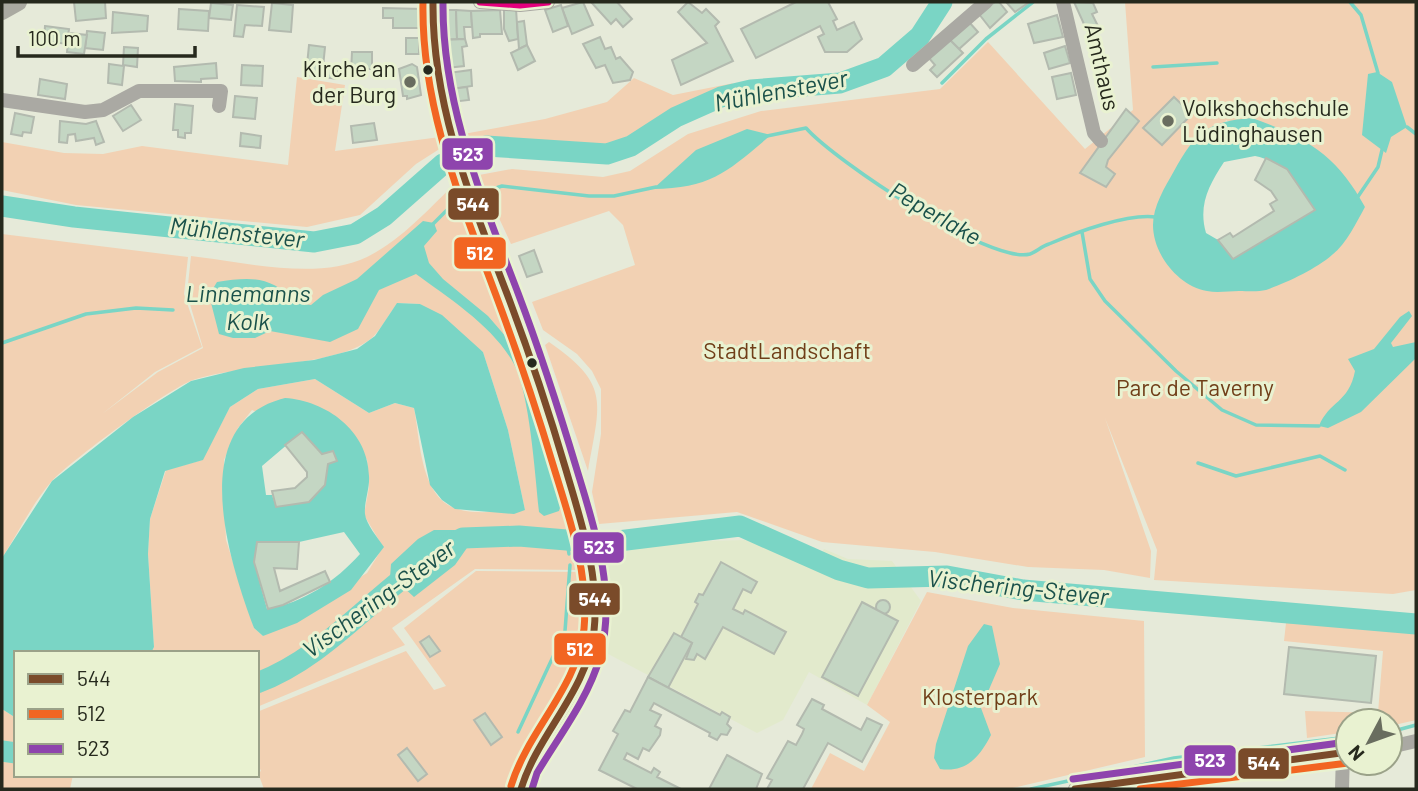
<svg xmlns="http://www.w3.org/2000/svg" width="1418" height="791" viewBox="0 0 1418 791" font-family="Barlow,sans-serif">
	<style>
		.built { fill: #e2eacc }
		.green { fill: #f2d1b3; fill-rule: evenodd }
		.water { fill: #7ad5c5; fill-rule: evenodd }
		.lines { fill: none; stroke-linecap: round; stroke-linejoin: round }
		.stream { stroke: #7ad5c5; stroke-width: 3.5 }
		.river { stroke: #7ad5c5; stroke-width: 21 }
		.building { fill: #c4d6c3; stroke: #b3baaf; stroke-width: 2 }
		.minor { stroke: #aaa9a3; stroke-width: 14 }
		.major { stroke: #aaaaa1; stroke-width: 18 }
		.bus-1-casing { stroke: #e9f2d1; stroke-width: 12 }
		.bus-2-casing { stroke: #e9f2d1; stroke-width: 12 }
		.bus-3-casing { stroke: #e9f2d1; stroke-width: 12 }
		.bus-4-casing { stroke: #e9f2d1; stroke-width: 12 }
		.bus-1 { stroke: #7a4b2a; stroke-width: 7 }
		.bus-2 { stroke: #f26522; stroke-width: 7 }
		.bus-3 { stroke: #8e44ad; stroke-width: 7 }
		.bus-4 { stroke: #e5007d; stroke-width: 7 }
		.bus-dot { fill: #26291d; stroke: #e9f2d1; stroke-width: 2.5 }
		.poi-dot { fill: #696d5f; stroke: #e9f2d1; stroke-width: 2.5 }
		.labels { text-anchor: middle; stroke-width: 6; stroke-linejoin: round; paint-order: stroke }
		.street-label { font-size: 23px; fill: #26291d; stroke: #e9f2d1 }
		.poi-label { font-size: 23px; fill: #26291d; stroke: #e9f2d1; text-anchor: end }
		.park-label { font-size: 23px; fill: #703e18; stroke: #e9f2d1 }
		.water-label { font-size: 24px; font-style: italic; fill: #1a514a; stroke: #e9f2d1 }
		.line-badge { stroke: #e9f2d1; stroke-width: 2.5 }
		.badge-label { font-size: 19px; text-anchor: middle; font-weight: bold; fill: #fff }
	</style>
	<rect width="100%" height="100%" fill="#e6ead9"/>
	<!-- built -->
	<path class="built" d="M745,540L816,564L824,549L848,559L892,561L921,601L867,705L809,672L783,720L757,733L595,647L596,555L676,542Z"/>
	<!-- green -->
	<g class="green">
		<path d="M1125,2H1416V590L1393,594L1154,580L1157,550L1105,418L1151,551L1150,578L1104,570L1028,567L935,552L822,542L737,512L599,524L592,492L601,434V389L592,371L577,354L543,330L532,302L635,265L623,225L609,211L511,244L479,175L512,169L603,177L630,171L688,134L761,111L940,89L988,42L1085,149L1133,110ZM1226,120L1365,207L1332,255L1264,290L1178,276Z"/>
		<path d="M297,77L345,85L335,151L440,137L441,148L416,164L360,215L307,227L76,205L2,190V142L64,153L103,154L142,146L288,165Z"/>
		<path d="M634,78L673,95L734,83L689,102L632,139L604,147L484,139L461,147L458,135L545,119L607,102Z"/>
		<path d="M458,181L567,499L581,570L475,569L392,628L405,645L257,707V653H151L154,647L148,554L150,519L166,470L202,460L230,407L258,389L315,379L369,413L395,403L414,408C420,438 420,496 455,508C474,516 504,510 525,510L508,430L483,352L420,304L398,303C389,313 382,328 373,337C340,367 241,364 193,380C168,389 70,461 51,482C32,504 18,533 2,558V234L188,257L184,294L202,347L155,372L102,414L158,372L203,348L187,294L191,256C243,262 318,281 367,257C402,240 430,207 458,181ZM252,410L367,459L369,487L364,515L383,547L367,573L263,636L254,628L226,540L224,495V460L238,428Z"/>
		<path d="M549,342C611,385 600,402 588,471L545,345Z"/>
		<path d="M476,571L581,572C583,597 584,624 576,648C560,696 525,738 516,789H264L258,773L261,771L257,762V712L406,651L434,690L446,686L404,628Z"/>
		<path d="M927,592L1013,608L1144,621L1145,757L1008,789H811L830,753L864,771L890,722L867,705Z"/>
		<path d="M1287,614L1391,623L1416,615V720L1390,726V721H1348V732L1307,738L1305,711L1378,713L1383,651L1284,641Z"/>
		<path d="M2,709L16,718V775H73L70,789H2Z"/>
	</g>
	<!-- water -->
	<g class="water">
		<path d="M1377,72L1392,82L1407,127L1391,137L1386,153L1362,135L1368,74Z"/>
		<path d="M1252,118C1306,137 1337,155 1365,207C1356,223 1347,243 1332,255C1316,269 1286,283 1266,290C1258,292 1247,291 1239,291C1229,291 1217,293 1207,291C1178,286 1153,254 1153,225C1153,206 1165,187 1174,171C1195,133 1208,121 1252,118ZM1255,156C1286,162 1298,185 1314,210L1233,259L1218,240L1206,233C1198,205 1209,185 1224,162Z"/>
		<path d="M747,129L771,135C728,171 712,188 653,189L696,150Z"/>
		<path d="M423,221L434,223L437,231L424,246L429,263L443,279L488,316L513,345L564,495L559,511L544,516L539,512C535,475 530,395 514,364C494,327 449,298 416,274L379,290L358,329L330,342L270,331L255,338H233L219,334L209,295L217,282C250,277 271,275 296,303L311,305L323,295L357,279Z"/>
		<path d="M397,303L420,304L442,315L483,352L508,430L525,510L514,514L455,509L442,500L430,485L414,408L395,403L369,413L315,379L258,389L230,407L203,460L165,471L150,519L148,554L154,647L151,653H16V718L2,709V558L52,481L133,417L191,381L244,368L314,360L357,349L375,336Z"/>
		<path d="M1409,311L1412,316L1391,343L1393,347L1416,342L1415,359L1361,412L1328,428L1319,426C1329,401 1349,403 1355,371L1348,359L1374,349L1400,317Z"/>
		<path d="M285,398C326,401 368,430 369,476C370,488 364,502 365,514C366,524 378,538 384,547L351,590L297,623L263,636L254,628C229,561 184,423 285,398ZM302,432L322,454L333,451L337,461L328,464L325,485L309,502L276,507L272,495H266L262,466ZM344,532L360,554C336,581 303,603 267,609L254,562L257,542H299Z"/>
		<path d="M434,530H456L469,545L455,565L414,597L401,585L390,596L381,585L390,578L391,564L418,539Z"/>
		<path d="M984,624L992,626L1000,664L981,708L991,735C980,756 967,773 940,769L934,758L936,744L968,646Z"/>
	</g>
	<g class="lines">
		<!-- stream -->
		<g class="stream">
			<path d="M1350,2L1361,15L1378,73"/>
			<path d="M1153,67L1217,63"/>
			<path d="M942,83L986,39L1033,2"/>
			<path d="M1407,127L1416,134"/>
			<path d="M767,136L806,128C834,160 990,265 1030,254C1036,252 1042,246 1049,244C1077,232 1128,213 1156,217"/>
			<path d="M484,192L502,186L589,196H614L656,187"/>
			<path d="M1357,198L1378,167L1382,150"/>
			<path d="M432,225L454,203L465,199"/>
			<path d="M1082,232L1090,279L1105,301L1176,371L1222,410L1256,425L1319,426"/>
			<path d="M2,343L86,314L136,308L173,310"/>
			<path d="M1198,463L1236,476L1320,456L1345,470"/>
			<path d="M567,541L569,554"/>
			<path d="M518,732L565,631L570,565"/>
			<path d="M1390,732L1416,725"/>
			<path d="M1031,789L1174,758L1348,737"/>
		</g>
		<!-- river -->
		<g class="river">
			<path d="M2,206L74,217L314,242L355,234L384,216L443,164L486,146L607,154L631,146L676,117L721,97L751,90L840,83L884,67L920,36L942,2"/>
			<path d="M439,550L463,538L519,536L602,543L740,526L839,570L868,578L947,576L1023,590L1416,624"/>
			<path d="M257,683C316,661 359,612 408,574"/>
			<path d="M2,751L16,753"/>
		</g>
	</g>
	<!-- building -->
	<g class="building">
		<path d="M74,2H105L106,18L76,21Z"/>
		<path d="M583,2L593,25L572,34L562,8Z"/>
		<path d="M591,2H617L632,19L623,27L616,19L611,24Z"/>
		<path d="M688,2L702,13L706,9L719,22L715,26L733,61L681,85L672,60L707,43L678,12Z"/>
		<path d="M796,2H828L837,19L833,21L837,30L854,22L862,39L847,52H825L818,37L824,34L820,26L756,58L741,29Z"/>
		<path d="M995,2H999L1007,12L990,28L979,14Z"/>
		<path d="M1006,2H1027L1028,3L1015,12Z"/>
		<path d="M1074,2L1093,3L1097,12L1092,14L1099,28L1088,33Z"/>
		<path d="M211,3L233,5L231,20L209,18Z"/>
		<path d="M272,3L293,5L291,32L269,30Z"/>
		<path d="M237,5L264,7L262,26L245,25L243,37L234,36Z"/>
		<path d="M561,5L568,26L553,32L545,10Z"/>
		<path d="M383,8L423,9L422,28H393V18H383Z"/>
		<path d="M179,9L209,11L208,31L178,29Z"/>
		<path d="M504,9H516L518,39L509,41L504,29Z"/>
		<path d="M441,10H456L457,39L442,40Z"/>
		<path d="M456,10L471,11L472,27H464L465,39H457Z"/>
		<path d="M500,10L502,34H480V37L473,38L471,11Z"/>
		<path d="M113,12L148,16L147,31L112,33Z"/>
		<path d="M1057,15L1063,37L1034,43L1028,24Z"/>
		<path d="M524,21L527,45L519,49L517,22Z"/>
		<path d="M969,22L978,32L959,49L950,40Z"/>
		<path d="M45,26L69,29L67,44L44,41Z"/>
		<path d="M87,31L105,33L103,50L85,48Z"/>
		<path d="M69,33L87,35L84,54L67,52Z"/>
		<path d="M600,37L605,49L611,47L616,59L620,57L633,72L630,80L613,83L605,65L596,68L583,44Z"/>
		<rect x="406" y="38" width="13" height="16"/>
		<path d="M465,39L467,46L462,47L464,66L447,68L442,40Z"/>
		<path d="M950,40L963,53L937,77L930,70L935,65L928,57Z"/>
		<path d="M309,45L325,47L323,67L338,69L337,79L306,75Z"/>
		<path d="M527,45L535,61L518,70L511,53Z"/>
		<path d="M1065,46L1070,63L1049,69L1044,53Z"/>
		<path d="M124,47L138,48L137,67L123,65Z"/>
		<path d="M352,52H372V69H363V73H351Z"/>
		<path d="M216,63L217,78L201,79V82L175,81L174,67Z"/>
		<path d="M109,64L124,66L122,85L108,83Z"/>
		<path d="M412,64L417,67L421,95L407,99V96H403L399,69Z"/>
		<path d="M242,65L263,66L262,86L241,85Z"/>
		<path d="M471,70L472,86L451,89L448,73Z"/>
		<path d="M1071,73L1076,95L1057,99L1052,77Z"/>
		<path d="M40,79L67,84L65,99L38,95Z"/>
		<path d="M467,87L469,100L452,102L451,89Z"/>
		<path d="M235,96L257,98L255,119L233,117Z"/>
		<path d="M1174,97L1192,114L1162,145L1143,128Z"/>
		<path d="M175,104L193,106L191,133H185V138L178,137V130H173Z"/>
		<path d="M131,105L141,120L123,131L113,116Z"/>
		<path d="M1126,109L1139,121L1108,160L1106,167L1115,174L1106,187L1080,173Z"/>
		<path d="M15,113L34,117L31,133L23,132L22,136L11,134Z"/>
		<path d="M60,121L86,124L96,121L104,142L96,145L94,138L76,141L75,134L68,135L67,143L59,142Z"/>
		<path d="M374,123L377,140L353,143L351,126Z"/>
		<path d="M241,133L261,136L260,148L240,146Z"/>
		<path d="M1266,158L1287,169L1315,210L1233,259L1218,240L1230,233L1233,237L1274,211L1270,204L1277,200L1271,191L1255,180Z"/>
		<path d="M534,250L542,272L527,277L519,256Z"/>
		<path d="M302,432L322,454L333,451L337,461L328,464L325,485L309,502L276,507L272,491L295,488L307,477V472L285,445Z"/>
		<path d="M257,542H299L297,569L274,568L280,591L325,571L330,582L283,605L268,609L254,562Z"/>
		<path d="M721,562L757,582L751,593L743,589L733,609L743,614L745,610L786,632L774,654L723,627L705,659L697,654L694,660L686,659L692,643L681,637L698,604L695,602L699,594L703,595Z"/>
		<circle cx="883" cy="607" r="7"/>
		<path d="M862,602L898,621L858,696L822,677Z"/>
		<path d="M674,633L692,643L668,688L648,677Z"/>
		<path d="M429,636L440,651L430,657L420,642Z"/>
		<path d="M1289,647L1376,656L1371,703L1284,694Z"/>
		<path d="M648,677L720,715L722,712L730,717L727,724L731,728L727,735L721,734L717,740L709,736L710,733L654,703L650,710L661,715L655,726L661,729L660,735L649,751L643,748L638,759L627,753L624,759L651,773L654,768L660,772L657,777L681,789H637L599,770L618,734L613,731L625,710L630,712Z"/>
		<path d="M812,699L824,705L822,709L861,730L867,718L882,725L862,762L828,743L803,789H767L772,780L767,778L788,741L796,745L802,734L804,729L797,725Z"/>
		<path d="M485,713L502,737L491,745L474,720Z"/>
		<path d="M407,748L427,774L418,781L398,755Z"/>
		<path d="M727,755L762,774L756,789H709Z"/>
	</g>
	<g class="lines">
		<!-- minor -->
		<g class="minor">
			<path d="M433,2C425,96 476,210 508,297C532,360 552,423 571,487C587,543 604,595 590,653C582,686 545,738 527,769L521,789"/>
			<path d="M480,2L520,5L548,2"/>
			<path d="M1063,2L1094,133L1101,141"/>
			<path d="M913,65L986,2"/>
			<path d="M2,100L85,112L103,110L139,91H221L219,106"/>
			<path d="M1390,747L1416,741"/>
			<path d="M1075,789L1157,776L1348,752"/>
			<path d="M1342,789L1343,753"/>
		</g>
		<!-- major -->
		<path class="major" d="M2,11L18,2"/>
		<defs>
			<g id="bus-1">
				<path d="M433,2C432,107 472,202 509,299C530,355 549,412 566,470C581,522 600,576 594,631C587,692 538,733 521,789"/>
				<path d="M1075,789L1348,752"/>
			</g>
			<g id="bus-2">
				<path d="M423,2C421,107 461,201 497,298C518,354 537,411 554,468C570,520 589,574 584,629C577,689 528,730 511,786"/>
				<path d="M1140,789L1348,763"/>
			</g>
			<g id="bus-3">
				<path d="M443,2C442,105 482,198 518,293C540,351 559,410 577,470C595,529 617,594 600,657C588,699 559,736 537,773L532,789"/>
				<path d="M1073,779L1347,742"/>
			</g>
			<path id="bus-4" d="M480,2L520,5L548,2"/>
		</defs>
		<!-- bus-1 casing -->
		<use href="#bus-1" class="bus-1-casing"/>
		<!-- bus-2 casing -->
		<use href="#bus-2" class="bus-2-casing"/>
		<!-- bus-3 casing -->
		<use href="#bus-3" class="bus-3-casing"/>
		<!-- bus-4 casing -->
		<use href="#bus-4" class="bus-4-casing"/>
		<!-- bus-1 -->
		<use href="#bus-1" class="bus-1"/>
		<!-- bus-2 -->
		<use href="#bus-2" class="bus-2"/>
		<!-- bus-3 -->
		<use href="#bus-3" class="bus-3"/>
		<!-- bus-4 -->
		<use href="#bus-4" class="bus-4"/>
	</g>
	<!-- markers -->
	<g class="bus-dot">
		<circle cx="428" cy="70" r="6"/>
		<circle cx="532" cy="363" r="6"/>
	</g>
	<g class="poi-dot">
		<circle cx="410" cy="82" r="7"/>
		<circle cx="1168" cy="121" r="7"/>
	</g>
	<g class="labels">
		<!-- street labels -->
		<g class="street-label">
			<text transform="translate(1102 67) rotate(77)" y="8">Amthaus</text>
		</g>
		<!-- poi labels -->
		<g class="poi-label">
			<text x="396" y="77">Kirche an<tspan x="396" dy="26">der Burg</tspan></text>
			<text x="1182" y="116" text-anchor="start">Volkshochschule<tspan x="1182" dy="26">Lüdinghausen</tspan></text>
		</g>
		<!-- park labels -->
		<g class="park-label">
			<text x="787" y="359">StadtLandschaft</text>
			<text x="1195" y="396">Parc de Taverny</text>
			<text x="980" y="705">Klosterpark</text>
		</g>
		<!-- water labels -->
		<g class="water-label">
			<text transform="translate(781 91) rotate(-11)" y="8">Mühlenstever</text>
			<text transform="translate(935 214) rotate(30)" y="8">Peperlake</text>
			<text transform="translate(237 233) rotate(6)" y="8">Mühlenstever</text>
			<text x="248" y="302">Linnemanns<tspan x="248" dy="28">Kolk</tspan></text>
			<text transform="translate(1018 588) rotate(6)" y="8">Vischering-Stever</text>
			<text transform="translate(379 599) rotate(-36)" y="8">Vischering-Stever</text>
		</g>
	</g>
	<g class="line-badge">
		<rect x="441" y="137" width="53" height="34" rx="7" fill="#8e44ad"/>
		<rect x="447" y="187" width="53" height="34" rx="7" fill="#7a4b2a"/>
		<rect x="453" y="236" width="54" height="34" rx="7" fill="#f26522"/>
		<rect x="572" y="531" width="53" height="33" rx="7" fill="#8e44ad"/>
		<rect x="568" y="582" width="53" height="34" rx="7" fill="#7a4b2a"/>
		<rect x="553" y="632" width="54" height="34" rx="7" fill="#f26522"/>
		<rect x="1183" y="744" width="54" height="33" rx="7" fill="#8e44ad"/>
		<rect x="1237" y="747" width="53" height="33" rx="7" fill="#7a4b2a"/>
	</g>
	<g class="badge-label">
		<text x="468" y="161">523</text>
		<text x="473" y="211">544</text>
		<text x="480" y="260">512</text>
		<text x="599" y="554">523</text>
		<text x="595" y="606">544</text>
		<text x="580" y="656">512</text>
		<text x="1210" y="767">523</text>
		<text x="1264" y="770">544</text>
	</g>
	<!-- border -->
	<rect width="1418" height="791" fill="none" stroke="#26291d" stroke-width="7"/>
	<!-- legend -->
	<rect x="14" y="651" width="245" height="126" fill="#e9f2d1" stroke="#9ba289" stroke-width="2"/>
	<rect x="28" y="674" width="35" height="10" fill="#7a4b2a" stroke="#9ba289" stroke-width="2"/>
	<text x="77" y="686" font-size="21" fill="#26291d">544</text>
	<rect x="28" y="709" width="35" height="10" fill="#f26522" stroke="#9ba289" stroke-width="2"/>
	<text x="77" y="721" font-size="21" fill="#26291d">512</text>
	<rect x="28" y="744" width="35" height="10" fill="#8e44ad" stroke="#9ba289" stroke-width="2"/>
	<text x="77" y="756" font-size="21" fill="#26291d">523</text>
	<!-- north arrow -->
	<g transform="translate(1369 742) rotate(229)"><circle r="33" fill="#e9f2d1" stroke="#9ba289" stroke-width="2"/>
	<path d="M0-5L12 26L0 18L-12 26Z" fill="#696d5f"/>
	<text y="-10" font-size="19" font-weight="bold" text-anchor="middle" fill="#26291d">N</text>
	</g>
	<!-- scale -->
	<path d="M18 46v10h177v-10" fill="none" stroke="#26291d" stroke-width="3.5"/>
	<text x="28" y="46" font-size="21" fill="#26291d" stroke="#e9f2d1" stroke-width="5" paint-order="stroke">100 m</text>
</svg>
